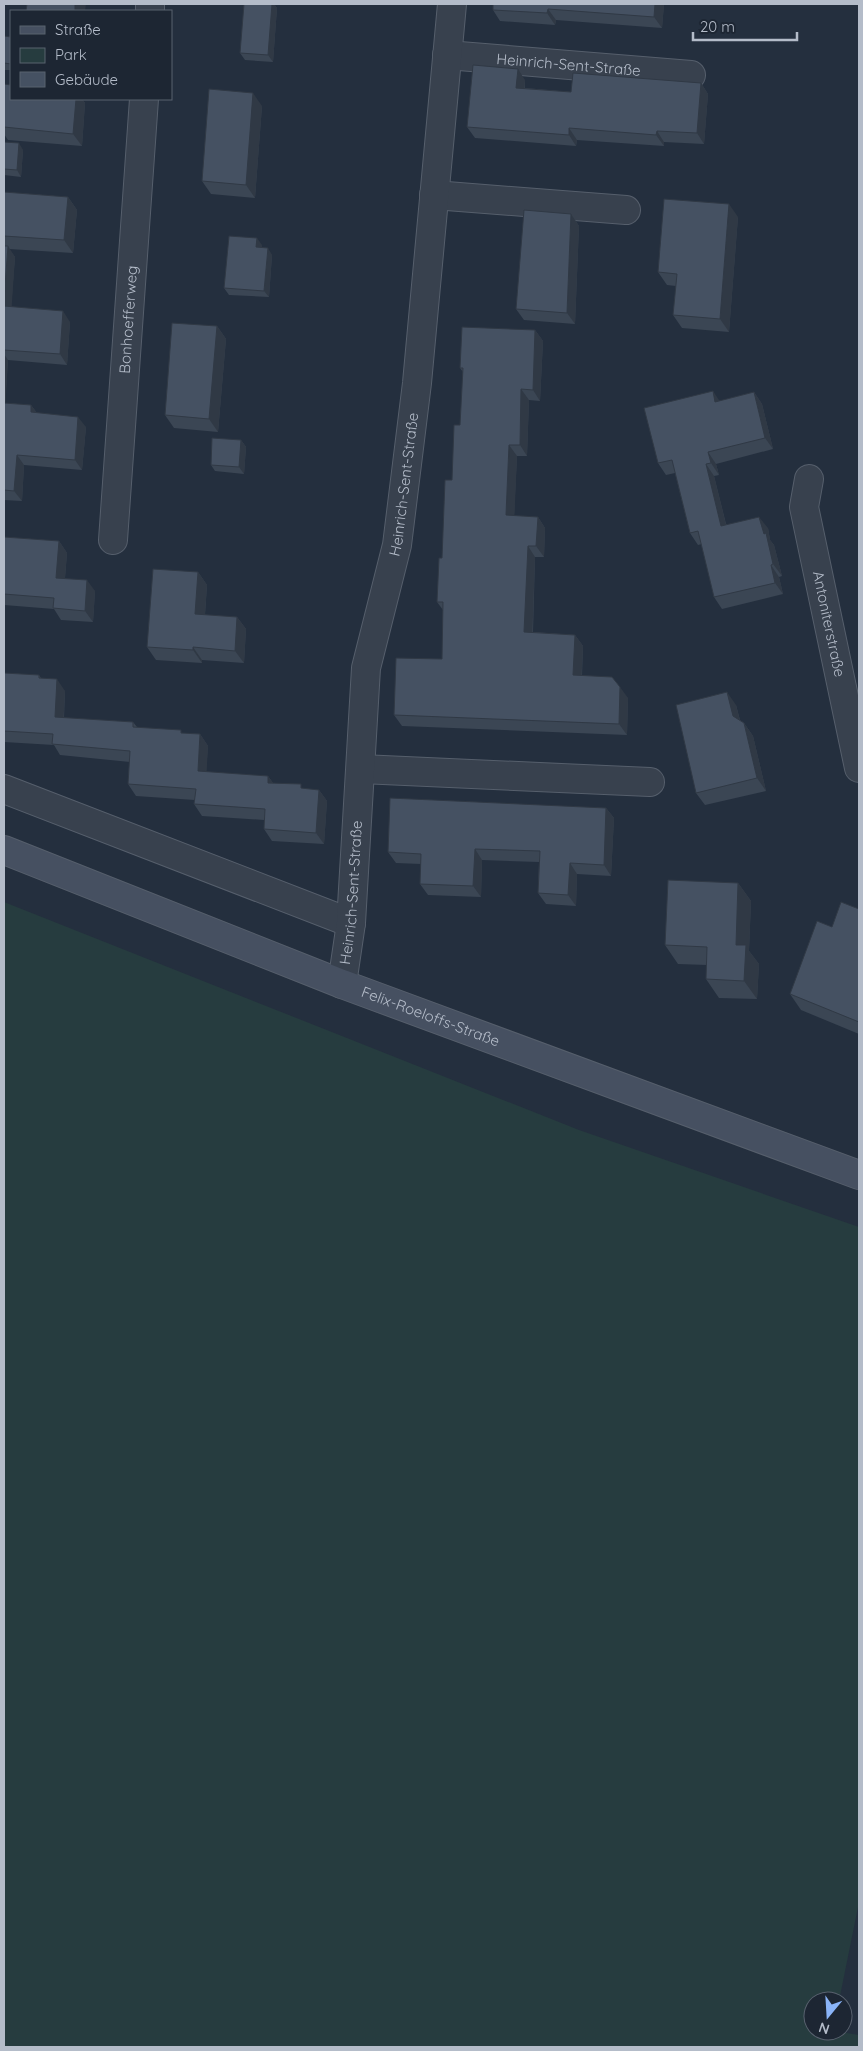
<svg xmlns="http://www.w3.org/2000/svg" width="863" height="2051" viewBox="0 0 863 2051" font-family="Quicksand,sans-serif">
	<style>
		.green { fill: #263c3f }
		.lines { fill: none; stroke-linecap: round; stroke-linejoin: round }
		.street-casing { stroke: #565f6c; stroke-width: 30 }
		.secondary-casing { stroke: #565f6c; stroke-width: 30 }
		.street { stroke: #38414e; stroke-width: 28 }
		.secondary { stroke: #465061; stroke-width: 28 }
		.wall { fill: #3b4654 }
		.shaded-wall { fill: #303945 }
		.building { fill: #455162; stroke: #303945 }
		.labels { text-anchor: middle; stroke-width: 4.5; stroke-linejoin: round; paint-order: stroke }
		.street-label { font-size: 15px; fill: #b4bcc9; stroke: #1d2633 }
	</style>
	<rect width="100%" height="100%" fill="#242f3e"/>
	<!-- green -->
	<path class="green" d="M4,902L579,1130L859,1227V1902L839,2001H813V2031H834L859,2035V2047H4Z"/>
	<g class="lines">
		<defs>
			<g id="street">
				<path d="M150,11V4"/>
				<path id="s1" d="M447,55L691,75"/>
				<path d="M434,195L626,210"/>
				<path id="s2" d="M809,479L804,507L859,768"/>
				<path id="s3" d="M113,540L144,99"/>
				<path d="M361,769L650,782"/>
				<path d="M4,789L351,923"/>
				<path id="s4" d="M342,984L351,923L366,668L397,545L417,383L452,4"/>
			</g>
			<g id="secondary">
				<path id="s5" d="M4,850L342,984L859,1175"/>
			</g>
		</defs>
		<!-- street casing -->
		<use href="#street" class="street-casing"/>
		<!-- secondary casing -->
		<use href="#secondary" class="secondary-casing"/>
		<!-- street -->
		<use href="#street" class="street"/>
		<!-- secondary -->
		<use href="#secondary" class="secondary"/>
	</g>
	<!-- wall -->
	<g class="wall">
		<path d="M272,4H274L277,8L273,62L245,60L240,53Z"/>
		<path d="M664,4L662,28L556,20L555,25L500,21L493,10Z"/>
		<path d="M4,36L11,37V70H4Z"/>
		<path d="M525,80V88L571,92L701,83L708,94L704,144L664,142V146L577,140L576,146L475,138L467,127Z"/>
		<path d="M4,84L11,99H82L85,103L82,146L8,140L4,134Z"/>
		<path d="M262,106L255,198L211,194L202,181Z"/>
		<path d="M4,142L23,150L21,177L4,175Z"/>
		<path d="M4,192L68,197L77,210L73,253L9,249L15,257L11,307L70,322L67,365L8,360L5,403L31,405L37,413L86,427L82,470L24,465L22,501L4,500Z"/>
		<path d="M571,214L579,226L575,324L524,320L516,309Z"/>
		<path d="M738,217L729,332L682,328L673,315L676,286L667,285L658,272Z"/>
		<path d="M262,245V248L272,255L269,297L229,295L224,288Z"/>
		<path d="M217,326L226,339L218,432L174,428L165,415Z"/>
		<path d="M535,330L543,341L540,401L529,400L527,456H517L514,516L538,517L545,528L544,557H535L533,632L575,635L583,646L582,676L628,698L627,735L402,726L394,715L442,659L443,610L437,602L442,558L460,425L463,372L460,368Z"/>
		<path d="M754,392L762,404L773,449L716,464L719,475L714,476L726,524L768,528L770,540L774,545L782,576L779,577L783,594L722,609L714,597L702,544L698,545L690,533L675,473L666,475L658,463L720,401Z"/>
		<path d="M241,440L246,447L244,474L215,471L211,465Z"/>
		<path d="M4,537L59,541L67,553L65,578L95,591L93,622L61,620L54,609L4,605Z"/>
		<path d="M198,572L207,585L205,615L237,617L246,629L244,663L202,660V663L156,660L147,647Z"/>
		<path d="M4,673L39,675L41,678L65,691L64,718L133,722L137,727L183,733L200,734L208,746L206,772L268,776L273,783L304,789L319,790L327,801L324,844L272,841L264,829V820L202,816L194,804L195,800L136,796L128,784L130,762L60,755L54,745L4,742Z"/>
		<path d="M736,705L740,720L744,723L753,736L766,791L705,805L696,793Z"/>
		<path d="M606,808L614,818L611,876L577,874L576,906L546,904L538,893L539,862L482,860L481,897L428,895L420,884L421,864L396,863L388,852Z"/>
		<path d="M738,883L751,901L749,951L759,964L757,999L719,998L706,979L707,965L678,964L665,945Z"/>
		<path d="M859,909V1034L801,1010L790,994L832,927Z"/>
	</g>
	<!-- shaded-wall -->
	<g class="shaded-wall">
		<path d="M75,4H86L85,11H75Z"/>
		<path d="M272,4H274L277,8L273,62L268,55Z"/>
		<path d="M655,4H664L662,28L654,17Z"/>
		<path d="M548,9L556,20L555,25L547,13Z"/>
		<path d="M518,69L525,80L524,99L516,88Z"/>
		<path d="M701,83L708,94L704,144L697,133Z"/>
		<path d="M253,93L262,106L255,198L246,185Z"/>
		<path d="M76,99H82L85,103L82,146L73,134Z"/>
		<path d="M569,128L577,140L576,146L569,135Z"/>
		<path d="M657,131L664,142V146L656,135Z"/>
		<path d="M19,143L23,150L21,177L17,170Z"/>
		<path d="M68,197L77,210L73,253L64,240Z"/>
		<path d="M729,204L738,217L729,332L720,319Z"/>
		<path d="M571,214L579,226L575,324L567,313Z"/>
		<path d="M257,238L262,245L261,254L256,247Z"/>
		<path d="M8,246L15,257L11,317L4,307Z"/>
		<path d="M268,248L272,255L269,297L264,291Z"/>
		<path d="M63,311L70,322L67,365L60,354Z"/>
		<path d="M217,326L226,339L218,432L209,419Z"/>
		<path d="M535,330L543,341L540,401L533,390Z"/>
		<path d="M4,354L8,360L5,413L4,411Z"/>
		<path d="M521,389L529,400L527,456L520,445Z"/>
		<path d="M713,391L721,403L715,402Z"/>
		<path d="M754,392L762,404L773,449L765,438Z"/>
		<path d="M31,405L39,416L31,412Z"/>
		<path d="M78,417L86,427L82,470L75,460Z"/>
		<path d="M241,440L246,447L244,474L239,467Z"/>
		<path d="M509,445L517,456L514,526L506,515Z"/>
		<path d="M708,452L716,464L719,475L711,463Z"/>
		<path d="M17,455L24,465L22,501L14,491Z"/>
		<path d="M706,464L714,476L729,537L721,526Z"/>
		<path d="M538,517L545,528L544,557L536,546Z"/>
		<path d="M759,517L768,528L770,540L774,545L782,576L773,564L764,534Z"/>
		<path d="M59,541L67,553L64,589L56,578Z"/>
		<path d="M528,546L535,557L532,643L524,632Z"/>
		<path d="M771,565L779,577L783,594L775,583Z"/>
		<path d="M198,572L207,585L204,627L195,614Z"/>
		<path d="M87,580L95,591L93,622L85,611Z"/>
		<path d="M237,617L246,629L244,663L235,651Z"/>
		<path d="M575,635L583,646L581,687L573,675Z"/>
		<path d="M193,647L202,660V663L193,650Z"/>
		<path d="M57,679L65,691L63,728L55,717Z"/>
		<path d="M620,687L628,698L627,735L619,724Z"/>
		<path d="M727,692L736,705L742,729L733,716Z"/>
		<path d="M744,723L753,736L766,791L757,778Z"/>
		<path d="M200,734L208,746L206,783L198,771Z"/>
		<path d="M268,776L276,787L268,783Z"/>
		<path d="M319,790L327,801L324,844L316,833Z"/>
		<path d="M606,808L614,818L611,876L604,865Z"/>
		<path d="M475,849L482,860L481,897L473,886Z"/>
		<path d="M570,863L577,874L576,906L568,895Z"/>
		<path d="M738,883L751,901L749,951L759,964L757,999L744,981L736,945Z"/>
	</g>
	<!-- building -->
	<g class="building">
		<path d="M27,4H75V11H26Z"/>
		<path d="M244,4H272L268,55L240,53Z"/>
		<path d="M493,4H655L654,17L548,9L547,13L493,10Z"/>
		<path d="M4,36L11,37V64L4,63Z"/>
		<path d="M473,65L518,69L516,88L571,92L573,73L701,83L697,133L657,131L656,135L569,128V135L467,127Z"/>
		<path d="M4,84L11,85V99H76L73,134L4,127Z"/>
		<path d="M209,89L253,93L246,185L202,181Z"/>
		<path d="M4,142L19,143L17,170L4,169Z"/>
		<path d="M4,192L68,197L64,240L4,236Z"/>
		<path d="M664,199L729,204L720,319L673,315L677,274L658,272Z"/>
		<path d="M524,210L571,214L567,313L516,309Z"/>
		<path d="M229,236L257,238L256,247L268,248L264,291L224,288Z"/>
		<path d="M4,246H8L4,299Z"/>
		<path d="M4,306L63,311L60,354L4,350Z"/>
		<path d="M172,323L217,326L209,419L165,415Z"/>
		<path d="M462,327L535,330L533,390L521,389L520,445H509L506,515L538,517L536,546H528L524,632L575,635L573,675L612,677L620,687L619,724L394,715L396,658L442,659L443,602H437L439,558H442L445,480H452L454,425H460L463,368H460Z"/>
		<path d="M713,391L715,402L754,392L765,438L708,452L711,463L706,464L721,526L759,517L764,534L766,533L773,564L771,565L775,583L714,597L698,531L690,533L672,460L658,463L644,408Z"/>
		<path d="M4,403L31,405V412L78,417L75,460L17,455L14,491L4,490Z"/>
		<path d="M212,438L241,440L239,467L211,465Z"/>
		<path d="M4,537L59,541L56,578L87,580L85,611L53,608L54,598L4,594Z"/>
		<path d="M153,569L198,572L195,614L237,617L235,651L193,647V650L147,647Z"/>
		<path d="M4,673L39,675V678L57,679L55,717L133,722V727L181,730V733L200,734L198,771L268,776V783L301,784V788L319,790L316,833L264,829L265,809L194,804L196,789L128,784L130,751L52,744L53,734L4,731Z"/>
		<path d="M727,692L733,716L744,723L757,778L696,793L676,705Z"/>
		<path d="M390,798L606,808L604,865L570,863L568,895L538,893L540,851L475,849L473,886L420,884L421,854L388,852Z"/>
		<path d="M668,880L738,883L736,945H746L744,981L706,979L707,947L665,945Z"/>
		<path d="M841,902L859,909V1022L790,994L817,921L832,927Z"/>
	</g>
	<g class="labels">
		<!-- street labels -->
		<g class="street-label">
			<text dy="5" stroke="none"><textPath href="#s1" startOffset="122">Heinrich-Sent-Straße</textPath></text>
			<text dy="5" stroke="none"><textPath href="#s3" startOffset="221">Bonhoefferweg</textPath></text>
			<text dy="5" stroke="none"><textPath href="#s4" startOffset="505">Heinrich-Sent-Straße</textPath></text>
			<text dy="5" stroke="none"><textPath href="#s2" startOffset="148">Antoniterstraße</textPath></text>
			<text dy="5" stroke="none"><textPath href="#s4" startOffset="92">Heinrich-Sent-Straße</textPath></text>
			<text dy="5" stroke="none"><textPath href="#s5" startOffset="458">Felix-Roeloffs-Straße</textPath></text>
		</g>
	</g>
	<!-- border -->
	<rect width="863" height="2051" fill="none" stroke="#b4bcc9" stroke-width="10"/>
	<!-- legend -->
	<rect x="10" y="10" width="162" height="90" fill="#1d2633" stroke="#59626f"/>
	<rect x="20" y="26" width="25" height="8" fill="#465061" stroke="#59626f"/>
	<text x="55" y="35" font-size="15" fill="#b4bcc9">Straße</text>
	<rect x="20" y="48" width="25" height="15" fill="#263c3f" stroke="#59626f"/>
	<text x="55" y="60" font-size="15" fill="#b4bcc9">Park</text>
	<rect x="20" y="72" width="25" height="15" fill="#455162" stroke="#59626f"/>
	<text x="55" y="85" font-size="15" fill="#b4bcc9">Gebäude</text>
	<!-- north arrow -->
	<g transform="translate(828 2016) rotate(198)"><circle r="24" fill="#1d2633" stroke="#59626f"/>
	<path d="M0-4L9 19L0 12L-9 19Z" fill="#8ab4f8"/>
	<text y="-8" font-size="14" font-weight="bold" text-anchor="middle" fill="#b4bcc9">N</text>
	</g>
	<!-- scale -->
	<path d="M693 32v8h104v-8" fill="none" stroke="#b4bcc9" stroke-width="2.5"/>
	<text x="700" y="32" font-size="15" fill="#b4bcc9" stroke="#1d2633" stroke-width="4" paint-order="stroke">20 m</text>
</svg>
